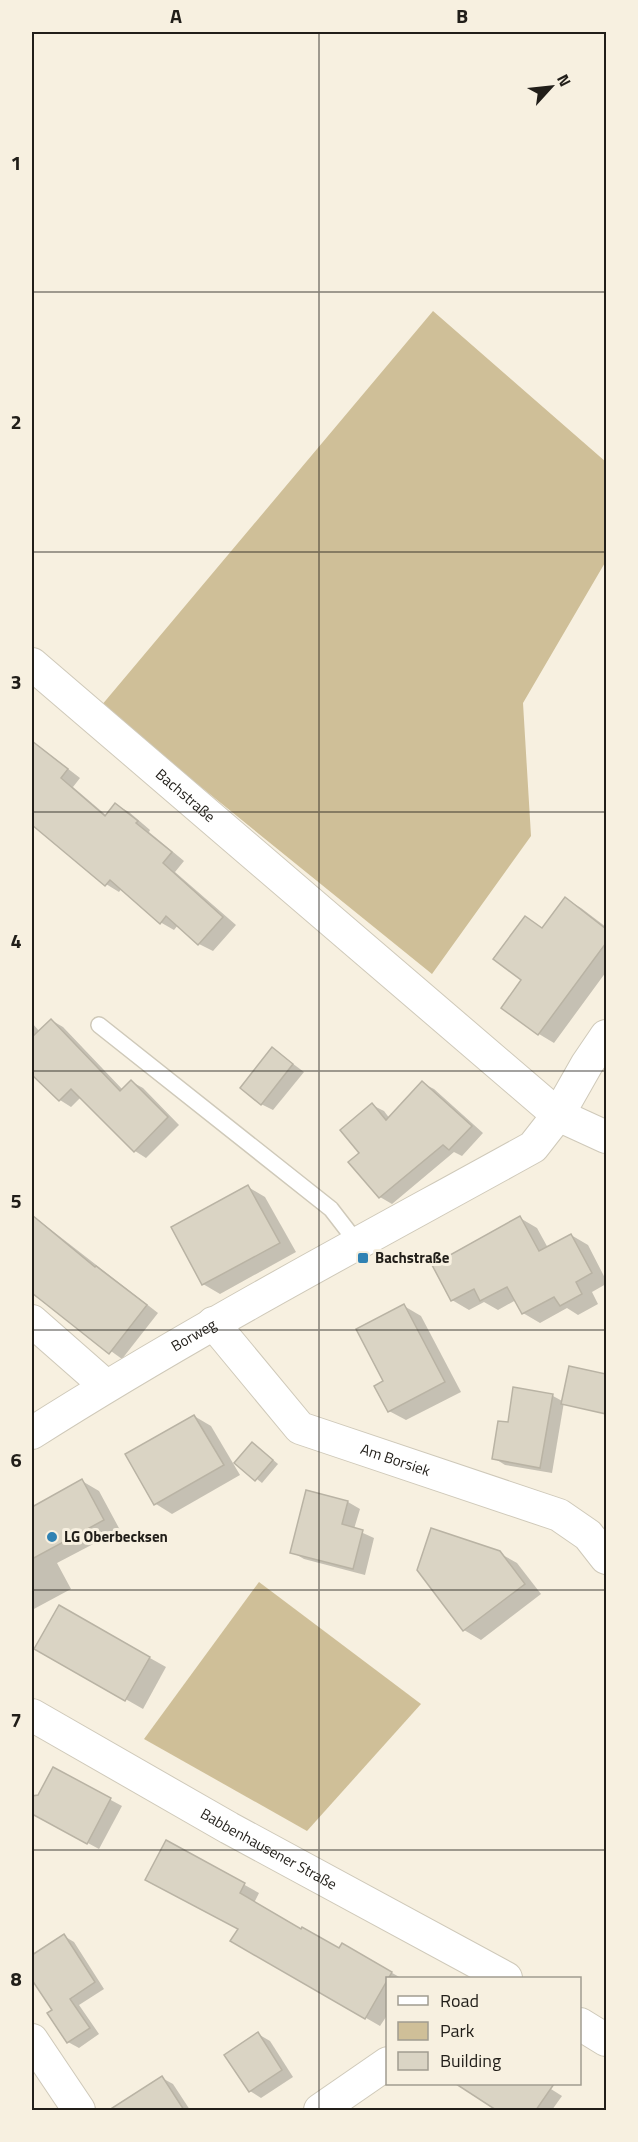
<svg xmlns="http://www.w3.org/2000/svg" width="638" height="2142" viewBox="0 0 638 2142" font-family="'Titillium Web',sans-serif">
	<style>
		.green { fill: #cfbf98 }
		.shadow { fill: #0003 }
		.building { fill: #dad4c4; stroke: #b9b3a4; stroke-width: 1.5 }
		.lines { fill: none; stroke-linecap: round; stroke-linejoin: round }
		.lane-casing { stroke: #cfc9b9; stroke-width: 18 }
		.street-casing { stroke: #cfc9b9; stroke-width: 34 }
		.lane { stroke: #fff; stroke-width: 15 }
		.street { stroke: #fff; stroke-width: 32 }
		.grid { fill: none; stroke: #211e19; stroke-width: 1.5; stroke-opacity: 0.55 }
		.poi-dot { fill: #3082b3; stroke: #f7f0e0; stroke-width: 2 }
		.labels { text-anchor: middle; stroke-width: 6; stroke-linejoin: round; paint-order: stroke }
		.street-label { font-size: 15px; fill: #211e19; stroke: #f7f0e0 }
		.poi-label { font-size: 15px; font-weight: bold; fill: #211e19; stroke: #f7f0e0; text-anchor: start }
		.neatline { fill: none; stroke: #211e19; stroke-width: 2 }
		.grid-label { font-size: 20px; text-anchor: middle; font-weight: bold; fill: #211e19 }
	</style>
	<rect width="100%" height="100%" fill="#f7f0e0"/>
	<!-- green -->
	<g class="green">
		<path d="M433,311L606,462V561L523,703L531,836L432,974L101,706Z"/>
		<path d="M259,1582L421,1704L307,1831L144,1739Z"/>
	</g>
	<!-- shadow -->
	<g class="shadow">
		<path d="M32,741L80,778L73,787L107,816L116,805L129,812L150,830L149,832L184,861L175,872L236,925L213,951L199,944L178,925L174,930L160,922L122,888L119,892L106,884L62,840L32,816Z"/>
		<path d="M566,899L581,908L606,927V972L554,1043L539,1034L523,980L525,918L543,929Z"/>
		<path d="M51,1020L63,1027L123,1090L132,1082L143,1088L179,1125L146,1158L135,1151L81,1097L71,1107L60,1100L32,1072V1023L40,1032Z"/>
		<path d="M273,1049L304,1072L273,1110L261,1104Z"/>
		<path d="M422,1083L434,1089L483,1133L462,1156L454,1152L392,1204L380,1197L350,1162L361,1153L372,1105L384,1111L390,1119Z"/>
		<path d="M248,1187L265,1197L296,1252L220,1294L203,1284Z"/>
		<path d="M32,1215L158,1313L122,1359L32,1294Z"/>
		<path d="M520,1218L537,1228L548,1248L571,1235L588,1245L606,1280V1284L592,1292L598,1304L578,1315L567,1308L540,1323L523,1313L516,1300L498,1310L484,1302L469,1310L452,1300Z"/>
		<path d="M404,1306L421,1316L461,1392L406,1420L389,1411L385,1382Z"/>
		<path d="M553,1396L564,1402L552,1473L505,1465L494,1458Z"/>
		<path d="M194,1416L211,1426L240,1475L172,1514L156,1504Z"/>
		<path d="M258,1447L278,1464L262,1483L236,1463Z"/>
		<path d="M82,1481L99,1491L120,1530L57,1563L71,1589L32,1610V1508Z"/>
		<path d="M308,1492L348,1502L360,1509L354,1529L374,1538L365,1575L304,1559L292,1552Z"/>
		<path d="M499,1553L517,1563L541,1594L481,1640L464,1630L419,1570Z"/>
		<path d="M59,1607L166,1667L143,1709L36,1648Z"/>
		<path d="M53,1769L122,1806L99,1849L32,1813Z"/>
		<path d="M167,1842L259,1893L254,1903L340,1950L343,1945L401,1978H388V2014L380,2026L233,1941L239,1929Z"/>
		<path d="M64,1936L74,1942L104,1989L79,2005L99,2034L79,2048L68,2042L54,2010L32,1977V1957Z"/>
		<path d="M258,2034L270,2041L293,2077L261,2098L250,2091Z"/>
		<path d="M162,2078L173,2084L190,2110H133L127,2101Z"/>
		<path d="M472,2084H543L562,2096L552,2110H499L468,2090Z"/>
	</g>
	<!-- building -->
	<g class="building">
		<path d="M32,741L68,769L61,778L105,816L115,803L138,821L136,823L172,852L163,863L223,917L198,945L166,916L160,924L110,880L105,886L32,825Z"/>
		<path d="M565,897L606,929V943L538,1035L501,1008L521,980L493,959L525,916L542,928Z"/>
		<path d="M51,1019L120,1091L131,1080L168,1117L134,1152L71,1089L59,1101L32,1075V1037Z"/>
		<path d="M272,1047L293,1064L261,1105L240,1088Z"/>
		<path d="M422,1081L472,1126L449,1150L443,1145L379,1198L348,1162L359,1153L340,1130L372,1103L386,1120Z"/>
		<path d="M248,1185L280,1243L202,1285L171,1227Z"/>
		<path d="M32,1215L95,1267L96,1266L147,1305L109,1354L32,1293Z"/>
		<path d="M520,1216L539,1251L571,1234L592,1273L576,1282L582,1294L560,1306L554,1297L522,1314L507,1287L480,1301L474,1289L451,1301L432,1265Z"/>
		<path d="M404,1304L445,1382L388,1412L374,1386L383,1381L356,1329Z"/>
		<path d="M569,1366L606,1374V1414L561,1404Z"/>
		<path d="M513,1387L553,1394L540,1468L492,1459L498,1421L508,1422Z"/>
		<path d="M194,1415L224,1465L154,1505L125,1454Z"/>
		<path d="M252,1442L273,1460L255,1481L234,1463Z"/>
		<path d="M82,1479L104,1520L32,1559V1507Z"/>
		<path d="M306,1490L348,1501L342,1524L363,1530L353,1569L290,1553Z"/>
		<path d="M431,1528L500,1551L525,1584L463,1631L417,1570Z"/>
		<path d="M59,1605L150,1657L125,1701L34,1649Z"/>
		<path d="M53,1767L111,1798L87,1844L32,1814V1796L38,1795Z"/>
		<path d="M166,1840L245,1883L240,1893L301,1929L302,1927L339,1948L342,1943L392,1972L365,2019L230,1941L238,1929L145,1880Z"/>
		<path d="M64,1934L95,1982L70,1999L90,2028L67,2043L47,2013L52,2010L32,1980V1955Z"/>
		<path d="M258,2032L282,2070L249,2092L224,2055Z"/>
		<path d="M162,2076L184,2110H109Z"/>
		<path d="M456,2084H554L536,2110H496Z"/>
	</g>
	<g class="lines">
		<defs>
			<path id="lane" d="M99,1025L331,1209L358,1244"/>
			<g id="street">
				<path id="s1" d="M32,664L558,1115L606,1137"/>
				<path d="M32,1321L106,1386"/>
				<path id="s2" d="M213,1323L300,1428L559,1515L588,1535L606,1558"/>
				<path id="s3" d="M32,1433C194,1330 365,1240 533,1147L558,1115L587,1064L606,1036"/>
				<path id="s4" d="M32,1715L229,1828L506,1978"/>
				<path d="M580,2024L606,2040"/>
				<path d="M32,2040L79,2110"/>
				<path d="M320,2110L388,2063"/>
			</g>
		</defs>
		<!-- lane casing -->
		<use href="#lane" class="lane-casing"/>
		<!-- street casing -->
		<use href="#street" class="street-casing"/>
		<!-- lane -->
		<use href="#lane" class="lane"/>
		<!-- street -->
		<use href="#street" class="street"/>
	</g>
	<!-- grid -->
	<path class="grid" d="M319,32V2110M32,292H606M32,552H606M32,812H606M32,1071H606M32,1330H606M32,1590H606M32,1850H606"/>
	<!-- markers -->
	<g class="poi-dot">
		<rect x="357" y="1252" width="12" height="12" rx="3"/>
		<circle cx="52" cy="1537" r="6"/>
	</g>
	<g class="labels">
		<!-- street labels -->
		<g class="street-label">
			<text dy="5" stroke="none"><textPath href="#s1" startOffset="202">Bachstraße</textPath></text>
			<text dy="5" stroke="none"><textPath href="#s3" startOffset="189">Borweg</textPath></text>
			<text dy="5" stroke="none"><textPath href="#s2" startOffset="237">Am Borsiek</textPath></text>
			<text dy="5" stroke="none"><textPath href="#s4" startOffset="272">Babbenhausener Straße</textPath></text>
		</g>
		<!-- poi labels -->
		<g class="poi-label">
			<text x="375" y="1263">Bachstraße</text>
			<text x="64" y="1542">LG Oberbecksen</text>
		</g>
	</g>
	<!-- border -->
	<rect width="638" height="2142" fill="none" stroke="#f7f0e0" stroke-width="66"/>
	<!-- legend -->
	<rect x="386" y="1977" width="195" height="108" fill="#f7f0e0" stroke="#a19c90" stroke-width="1.5"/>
	<rect x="398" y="1996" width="30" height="9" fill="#ffffff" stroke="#a19c90" stroke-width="1.5"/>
	<text x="440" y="2007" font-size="18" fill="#211e19">Road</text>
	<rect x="398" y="2022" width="30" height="18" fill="#cfbf98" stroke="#a19c90" stroke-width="1.5"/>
	<text x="440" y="2037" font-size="18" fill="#211e19">Park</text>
	<rect x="398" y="2052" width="30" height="18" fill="#dad4c4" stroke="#a19c90" stroke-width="1.5"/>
	<text x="440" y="2067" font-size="18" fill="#211e19">Building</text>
	<!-- north arrow -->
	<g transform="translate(551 87) rotate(63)" stroke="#f7f0e0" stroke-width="4.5" paint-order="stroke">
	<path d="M0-4.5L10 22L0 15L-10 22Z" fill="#211e19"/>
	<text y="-9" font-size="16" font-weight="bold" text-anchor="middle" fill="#211e19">N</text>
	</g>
	<rect x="33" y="33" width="572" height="2076" class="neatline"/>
	<g class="grid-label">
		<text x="176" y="23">A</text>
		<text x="462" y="23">B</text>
		<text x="16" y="170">1</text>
		<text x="16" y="429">2</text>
		<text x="16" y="689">3</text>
		<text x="16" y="948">4</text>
		<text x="16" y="1208">5</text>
		<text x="16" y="1467">6</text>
		<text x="16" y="1727">7</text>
		<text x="16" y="1986">8</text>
	</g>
</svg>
